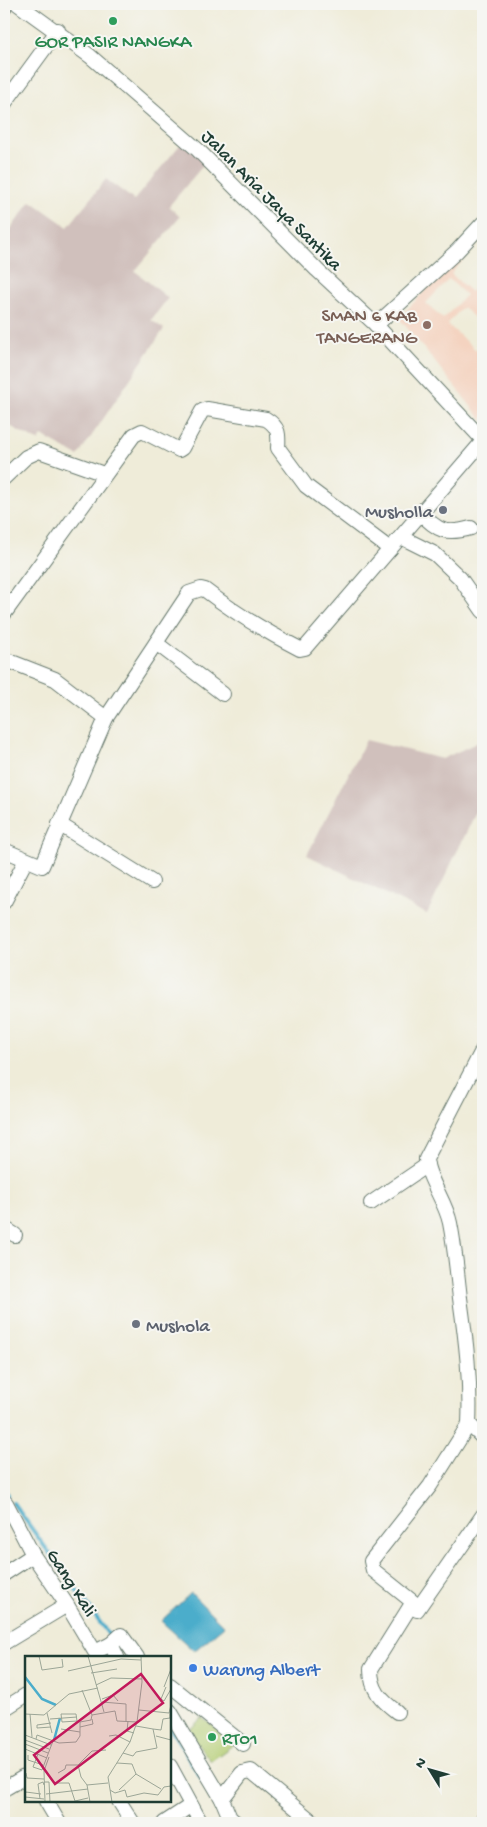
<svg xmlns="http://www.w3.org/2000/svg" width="487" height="1827" viewBox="0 0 487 1827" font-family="'Gochi Hand',sans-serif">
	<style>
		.built { fill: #f4d3c0; fill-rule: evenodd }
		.industrial { fill: #d0c0bc }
		.green { fill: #b2cc71; stroke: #688452 }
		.water { fill: #4badcb; stroke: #357580 }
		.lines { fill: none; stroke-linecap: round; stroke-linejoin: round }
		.stream { stroke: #4badcb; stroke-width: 4 }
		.minor-casing { stroke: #687a6e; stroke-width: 16 }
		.minor { stroke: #fff; stroke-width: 14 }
		.leisure-dot { fill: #2e9e5b; stroke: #f6f6f2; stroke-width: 2 }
		.education-dot { fill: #8d6e63; stroke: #f6f6f2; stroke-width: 2 }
		.worship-dot { fill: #6b7280; stroke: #f6f6f2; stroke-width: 2 }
		.shop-dot { fill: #3f7fe0; stroke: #f6f6f2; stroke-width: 2 }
		.labels { text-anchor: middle; stroke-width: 4; stroke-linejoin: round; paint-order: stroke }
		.leisure-label { font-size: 19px; fill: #27864d; stroke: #f6f6f2 }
		.street-label { font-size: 19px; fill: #1f3d34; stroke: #f6f6f2 }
		.education-label { font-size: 19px; fill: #785e54; stroke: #f6f6f2; text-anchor: end }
		.worship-label { font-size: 19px; fill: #5b616d; stroke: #f6f6f2; text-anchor: end }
		.shop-label { font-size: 19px; fill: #366cbe; stroke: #f6f6f2; text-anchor: start }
		.inset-river { fill: none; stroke: #4badcb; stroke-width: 2.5 }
		.inset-road { fill: none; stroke: #9ca697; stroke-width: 1 }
		.view { fill: #c2185b; fill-opacity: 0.15; stroke: #c2185b; stroke-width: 2.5 }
		.inset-edge { fill: none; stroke: #1f3d34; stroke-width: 2.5 }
	</style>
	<rect width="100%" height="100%" fill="#f6f6f2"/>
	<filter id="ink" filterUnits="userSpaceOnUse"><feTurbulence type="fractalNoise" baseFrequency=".02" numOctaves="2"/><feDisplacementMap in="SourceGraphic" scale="10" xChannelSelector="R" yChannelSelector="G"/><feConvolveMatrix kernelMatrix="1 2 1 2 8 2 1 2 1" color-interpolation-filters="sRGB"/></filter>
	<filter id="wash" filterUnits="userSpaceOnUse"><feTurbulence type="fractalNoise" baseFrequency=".0096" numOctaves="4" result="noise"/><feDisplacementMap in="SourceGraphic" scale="20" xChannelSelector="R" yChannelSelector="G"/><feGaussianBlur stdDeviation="1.12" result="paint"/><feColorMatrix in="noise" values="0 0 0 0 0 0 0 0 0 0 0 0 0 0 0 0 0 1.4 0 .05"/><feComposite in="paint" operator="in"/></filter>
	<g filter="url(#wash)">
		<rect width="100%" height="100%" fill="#efecd9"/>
		<!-- built -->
		<path class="built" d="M483,229V238L451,274L471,292L483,278V326L463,307L447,324L476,350L483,342V421L399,318ZM449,279L466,295L443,319L426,303Z"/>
		<!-- industrial -->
		<g class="industrial">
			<path d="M189,134L211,156L169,206L180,217L135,271L168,298L151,320L164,329L78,456L42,436L38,441L4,423V238L31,201L68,227L106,179L134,200Z"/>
			<path d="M366,740L442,759L483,740V804L479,806L427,914L307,855Z"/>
		</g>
		<!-- green -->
		<path class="green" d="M202,1718L237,1742L211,1761L188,1733L191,1728Z"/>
		<!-- water -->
		<path class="water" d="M191,1593L224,1626L194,1651L161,1621Z"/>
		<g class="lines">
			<!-- stream -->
			<g class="stream">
				<path d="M4,1489L7,1495"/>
				<path d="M13,1503L109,1635"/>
				<path d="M170,1728L207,1787"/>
				<path d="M215,1800L225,1823"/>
			</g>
		</g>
	</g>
	<g filter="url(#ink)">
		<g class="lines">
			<defs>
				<g id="minor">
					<path d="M18,4L90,56L198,150L317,270L376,325L483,440"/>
					<path d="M4,8L5,4"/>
					<path d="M4,104L58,30"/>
					<path d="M376,325L457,251L483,223"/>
					<path d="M4,478L26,457L39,451L104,474"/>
					<path d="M420,513C439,531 445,535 471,528"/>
					<path d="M401,537L435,554L460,578L483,611"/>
					<path d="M4,614L134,435L142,431L179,450L182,448L202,411L207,409L266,419C279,427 279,434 278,448L306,486L390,549"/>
					<path d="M156,643L223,694"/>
					<path d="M4,659L55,679L106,718"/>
					<path d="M59,824L152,882"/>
					<path d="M4,850L42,866L106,718L189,593L201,589L205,590C235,613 266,632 300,649L305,648L483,441"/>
					<path d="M4,902L26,860"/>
					<path d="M483,1049L426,1159C427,1178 446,1202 450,1223C455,1248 457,1273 460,1298C466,1340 471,1381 469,1424L483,1438"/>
					<path d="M371,1203L427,1165"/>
					<path d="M4,1228L15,1235"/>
					<path d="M4,1504L6,1503L33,1555L67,1605L95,1652L111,1644L117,1657"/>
					<path d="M4,1574L33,1555"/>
					<path d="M417,1610L483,1515"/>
					<path d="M4,1643L67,1605"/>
					<path d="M111,1644L121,1635L137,1657"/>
					<path d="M170,1685L243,1744"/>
					<path d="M4,1709L26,1695"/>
					<path d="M170,1711L222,1799L230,1818L236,1823"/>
					<path d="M397,1712C381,1700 371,1690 371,1669L413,1602L373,1570L371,1561L430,1486L469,1424"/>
					<path d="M170,1766L201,1823"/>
					<path d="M4,1789L26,1776"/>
					<path d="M222,1799L242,1773L251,1771L314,1823"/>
					<path d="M46,1801L59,1823"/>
					<path d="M119,1801L133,1823"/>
					<path d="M483,1820V1819"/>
					<path d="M164,1823L190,1806"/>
				</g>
			</defs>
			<!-- minor casing -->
			<use href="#minor" class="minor-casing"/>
			<!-- minor -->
			<use href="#minor" class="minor"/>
		</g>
	</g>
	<!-- markers -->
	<g class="leisure-dot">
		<circle cx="113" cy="21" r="5"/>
		<circle cx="212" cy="1737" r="5"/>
	</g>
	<circle class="education-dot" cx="427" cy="325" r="5"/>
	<g class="worship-dot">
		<circle cx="443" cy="510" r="5"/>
		<circle cx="136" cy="1324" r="5"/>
	</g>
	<circle class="shop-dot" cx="193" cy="1668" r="5"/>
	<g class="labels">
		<!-- leisure labels -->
		<g class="leisure-label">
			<text x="113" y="47">GOR PASIR NANGKA</text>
			<text x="222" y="1744" text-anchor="start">RT01</text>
		</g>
		<!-- street labels -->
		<g class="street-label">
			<text transform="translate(273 199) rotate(45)" y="7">Jalan Aria Jaya Santika</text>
			<text transform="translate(73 1582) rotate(57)" y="7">Gang Kali</text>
		</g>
		<!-- education labels -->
		<g class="education-label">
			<text x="417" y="321">SMAN 6 KAB<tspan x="417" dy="22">TANGERANG</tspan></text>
		</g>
		<!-- worship labels -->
		<g class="worship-label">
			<text x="433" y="517">Musholla</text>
			<text x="146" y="1331" text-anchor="start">Mushola</text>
		</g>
		<!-- shop labels -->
		<g class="shop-label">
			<text x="203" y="1675">Warung Albert</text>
		</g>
	</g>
	<!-- overview -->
	<g transform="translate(25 1656)">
		<rect width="146" height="146" fill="#efecd9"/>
		<path class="inset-river" d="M0,21L17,43L31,49M29,84L35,62"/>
		<path class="inset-road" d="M14,0L17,14L38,11L37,3M63,0L79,56M43,15L96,3L116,4M66,17L92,13M71,29L86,22L117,23M139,31L146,13M141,31L136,43L139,45L146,33M57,34L67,59M77,43L88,39L93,45M77,46L101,48V65M114,54L144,57L146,49M22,57L27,77M0,58L19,59L44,38L73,32M5,58L7,81M36,58H51L52,65L37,66ZM67,59L90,55L92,65L112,66M25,63L52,61M103,65L102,75L109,77M26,67L12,69V72L26,71M55,71L68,68L67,63M36,73L55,76M128,73L136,74L138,63L145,62V56M0,79L26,89M84,80L91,79L105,86M131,80L146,84M11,83L12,79L34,87L51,86L55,80V66L66,64L67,59M0,84L24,93M0,88L23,97M0,93L22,102M98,97L108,100L111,96L132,92L128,73L111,70M13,98L8,111L17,114L28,85M3,99V104L18,109M92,107L107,108L111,118L136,133M1,117L2,122L19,123M33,117L40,113L41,109H53M19,126H24L25,146M31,127H44L50,145L63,142M62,129L56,121L53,109L67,95L81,94M85,134L90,137L100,134L102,141L119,137L133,139L139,131L146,130M94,134L111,118M21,138L63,133M0,139L1,136L16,138M0,141L19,143M15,143L13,128L18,126L19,129M20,146L19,115L24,101M65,146L62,129L83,127M87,146L83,121L105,86L112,66L117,26L116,0"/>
		<path class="view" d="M116,18L138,47L30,128L9,99Z"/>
		<rect width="146" height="146" class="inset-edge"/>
	</g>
	<!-- margin -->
	<rect width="487" height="1827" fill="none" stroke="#f6f6f2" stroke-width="20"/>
	<!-- north arrow -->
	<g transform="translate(430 1770) rotate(307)" stroke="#f6f6f2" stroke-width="4" paint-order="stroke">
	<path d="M0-4L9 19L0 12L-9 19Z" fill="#1f3d34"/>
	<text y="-8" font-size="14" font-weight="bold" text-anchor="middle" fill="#1f3d34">N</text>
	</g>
</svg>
